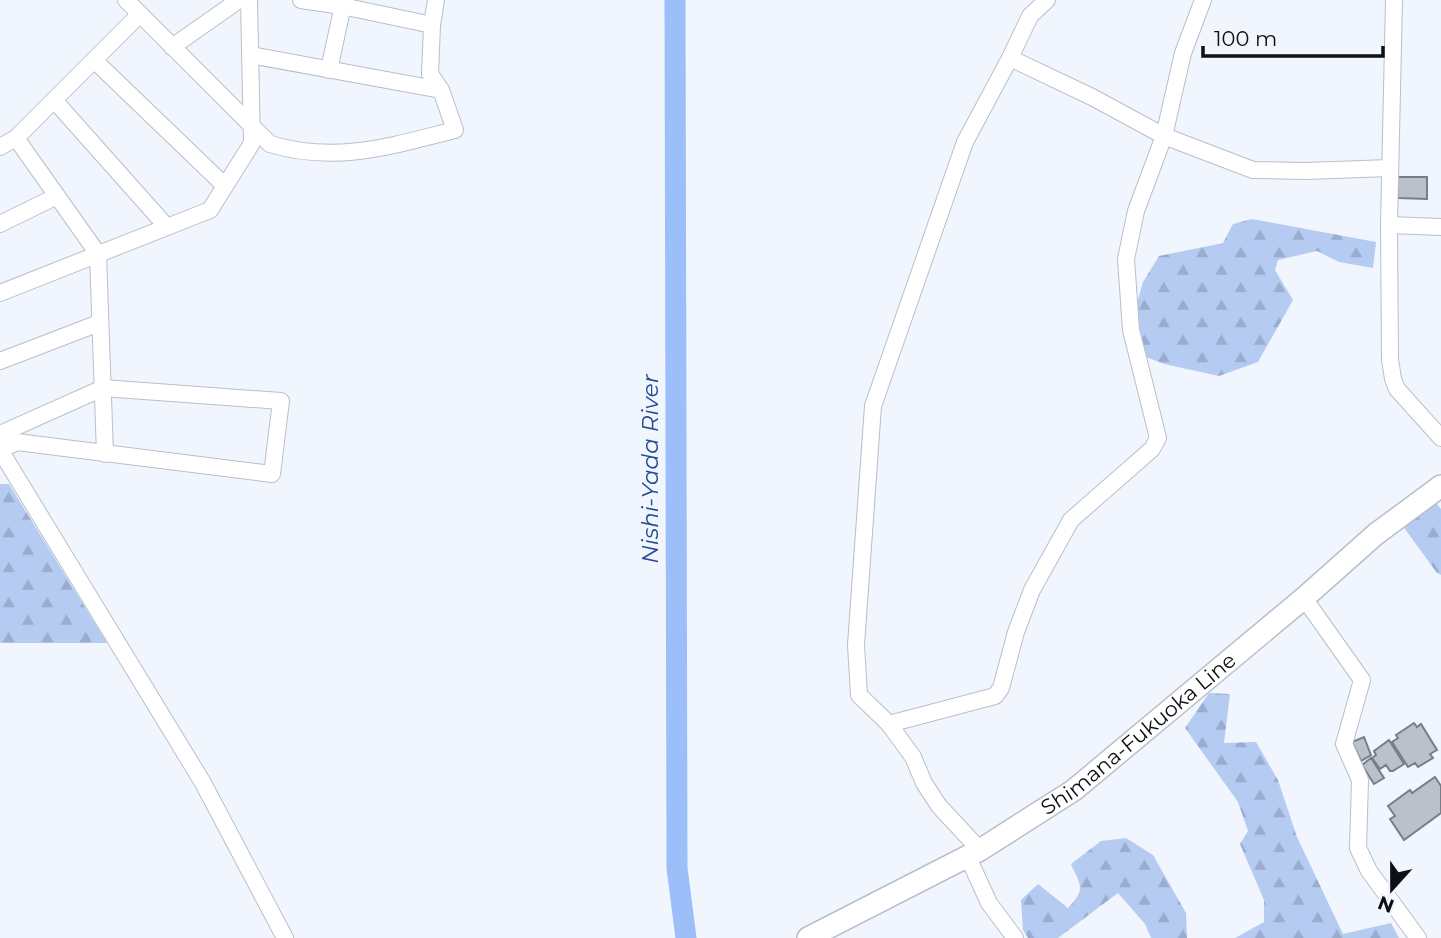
<svg xmlns="http://www.w3.org/2000/svg" width="1441" height="938" viewBox="0 0 1441 938" font-family="Montserrat,sans-serif">
	<style>
		.forest { fill: url(#forest-firs) }
		.lines { fill: none; stroke-linecap: round; stroke-linejoin: round }
		.river { stroke: #9cbef9; stroke-width: 21 }
		.building { fill: #bbc1cb; stroke: #787e87; stroke-width: 2 }
		.minor-casing { stroke: #b9bfc9; stroke-width: 18 }
		.major-casing { stroke: #b9bfc9; stroke-width: 24 }
		.minor { stroke: #fff; stroke-width: 16 }
		.major { stroke: #fff; stroke-width: 21 }
		.labels { text-anchor: middle; stroke-width: 5; stroke-linejoin: round; paint-order: stroke }
		.street-label { font-size: 21px; fill: #0d0f12; stroke: #f1f6fe }
		.water-label { font-size: 23px; font-style: italic; fill: #244a8f; stroke: #f1f6fe }
	</style>
	<defs>
		<pattern id="forest-firs" width="22" height="20" patternUnits="userSpaceOnUse" patternTransform="scale(1.75)"><rect width="22" height="20" fill="#b5cbf1"/><path d="M5 1l3.5 6h-7zM16 11l3.5 6h-7z" fill="#9aadce"/></pattern>
	</defs>
	<rect width="100%" height="100%" fill="#f1f6fe"/>
	<!-- forest -->
	<g class="forest">
		<path d="M1252,219L1376,242L1373,268L1339,262L1317,251L1278,260L1275,270L1293,300L1258,362L1219,376L1164,364L1141,355L1137,303L1143,282L1159,256L1223,243L1233,224Z"/>
		<path d="M0,484H9L107,643H0Z"/>
		<path d="M1435,501L1441,509V575L1437,573L1402,525Z"/>
		<path d="M1209,693L1230,694L1224,743L1256,742L1278,780L1297,837L1343,934L1391,923L1399,938H1235L1264,922V900L1240,844L1248,831L1238,802L1185,728Z"/>
		<path d="M1126,838L1153,855L1186,913L1187,938H1151L1145,924L1118,893L1058,938H1028L1023,930L1021,900L1038,884L1068,908C1086,889 1081,886 1071,864L1101,841Z"/>
	</g>
	<g class="lines">
		<!-- river -->
		<path class="river" d="M675,0L677,868L686,938"/>
	</g>
	<!-- building -->
	<g class="building">
		<path d="M1397,177H1427V199L1398,198Z"/>
		<path d="M1414,723L1417,727L1421,724L1437,750L1430,754L1433,758L1418,767L1415,763L1408,767L1392,742L1398,738L1396,735Z"/>
		<path d="M1364,737L1371,755L1361,761L1352,742Z"/>
		<path d="M1389,740L1404,764L1393,771H1390L1386,765L1380,769L1372,758L1376,755L1374,751Z"/>
		<path d="M1371,758L1384,778L1374,784L1362,765Z"/>
		<path d="M1435,777L1441,786V813L1404,840L1390,819L1395,816L1388,806L1410,790L1412,793Z"/>
	</g>
	<g class="lines">
		<defs>
			<g id="minor">
				<path d="M126,0L270,144C336,164 391,146 455,130L441,90L430,74L432,25L436,0"/>
				<path d="M301,0L342,6L432,25"/>
				<path d="M1394,0L1389,225L1390,359L1393,379L1397,389L1441,438"/>
				<path d="M172,47L239,0"/>
				<path d="M250,55L441,90"/>
				<path d="M1010,58L1092,97L1164,136L1253,170L1306,171L1390,168"/>
				<path d="M94,60L225,186"/>
				<path d="M329,70L344,0"/>
				<path d="M54,100L167,227"/>
				<path d="M16,138L98,254L105,454"/>
				<path d="M0,147L16,138L140,14"/>
				<path d="M0,224L57,196"/>
				<path d="M1389,225L1441,227"/>
				<path d="M0,293L210,210L252,143L249,0"/>
				<path d="M0,361L99,323"/>
				<path d="M0,434L103,388L281,401L272,474L17,442L0,450"/>
				<path d="M0,450L203,783L285,938"/>
				<path d="M1304,598L1362,680L1344,744L1360,780L1358,848L1369,871L1418,938"/>
				<path d="M889,724L995,696L1001,688L1016,632L1032,590L1071,520L1152,449L1158,438L1131,330L1126,259L1136,211L1164,136L1183,53L1203,0"/>
				<path d="M980,850L939,806L924,783L913,757L889,724L859,695L856,645L873,406L965,142L1010,58L1030,16L1047,0"/>
				<path d="M968,857L989,903L1015,938"/>
			</g>
			<g id="major">
				<path id="s1" d="M808,938L980,850L1074,790L1304,598L1376,534L1441,486"/>
			</g>
		</defs>
		<!-- minor casing -->
		<use href="#minor" class="minor-casing"/>
		<!-- major casing -->
		<use href="#major" class="major-casing"/>
		<!-- minor -->
		<use href="#minor" class="minor"/>
		<!-- major -->
		<use href="#major" class="major"/>
	</g>
	<g class="labels">
		<!-- street labels -->
		<g class="street-label">
			<text dy="7" stroke="none"><textPath href="#s1" startOffset="390">Shimana-Fukuoka Line</textPath></text>
		</g>
		<!-- water labels -->
		<g class="water-label">
			<text transform="translate(650 469) rotate(-90)" y="8">Nishi-Yada River</text>
		</g>
	</g>
	<!-- north arrow -->
	<g transform="translate(1392 889) rotate(201)" stroke="#f1f6fe" stroke-width="5" paint-order="stroke">
	<path d="M0-5L12 26L0 18L-12 26Z" fill="#0d0f12"/>
	<text y="-10" font-size="19" font-weight="bold" text-anchor="middle" fill="#0d0f12">N</text>
	</g>
	<!-- scale -->
	<path d="M1203 46v10h180v-10" fill="none" stroke="#0d0f12" stroke-width="3.5"/>
	<text x="1214" y="46" font-size="21" fill="#0d0f12" stroke="#f1f6fe" stroke-width="5" paint-order="stroke">100 m</text>
</svg>
